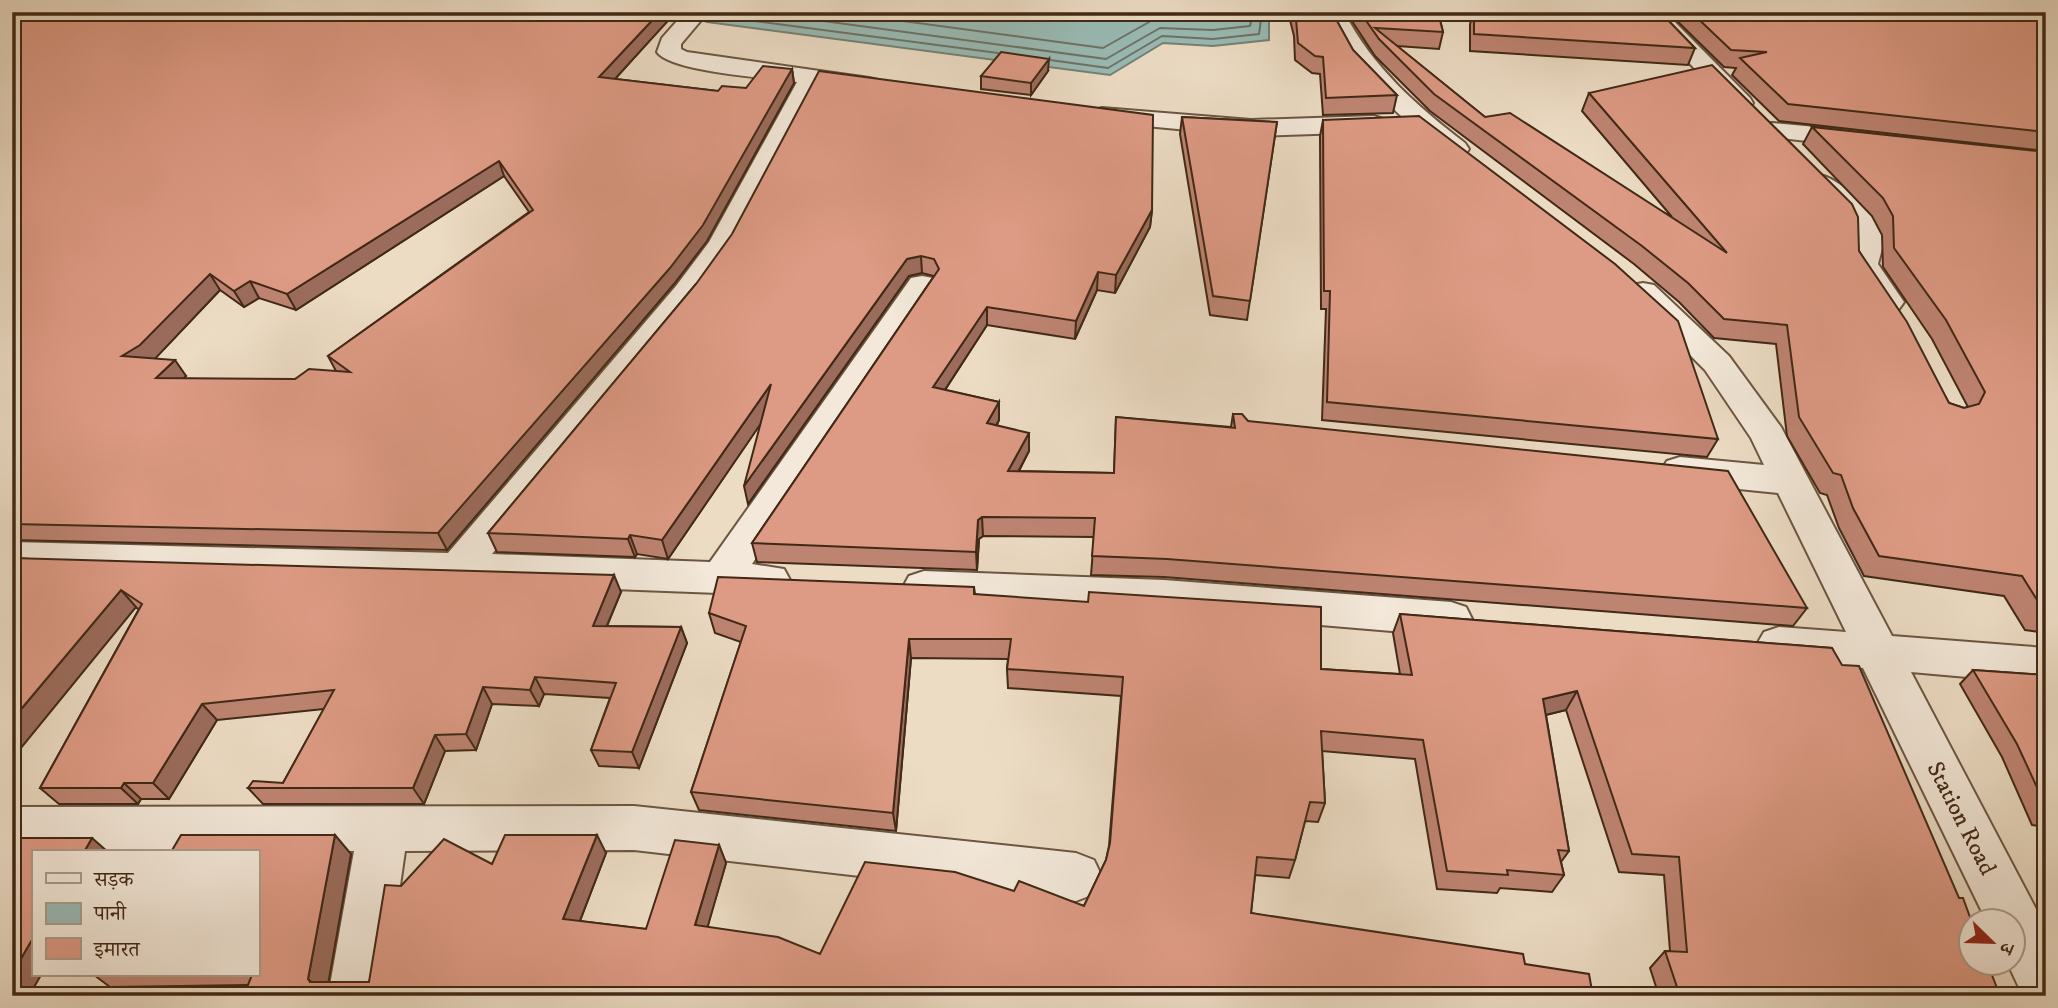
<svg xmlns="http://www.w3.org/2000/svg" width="2058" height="1008" viewBox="0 0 2058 1008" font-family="'IM FELL DW Pica','Noto Serif Devanagari',serif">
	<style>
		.water { fill: #99bbb5; stroke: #768175; stroke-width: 2 }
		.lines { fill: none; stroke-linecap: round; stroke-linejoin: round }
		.shore { stroke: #6d7266; stroke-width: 2 }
		.minor-casing { stroke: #6c5642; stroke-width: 4 }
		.minor { fill: #f3e8d9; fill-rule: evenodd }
		.wall { fill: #be8472; stroke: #412916; stroke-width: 2; fill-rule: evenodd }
		.shaded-wall { fill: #9b6c5c; stroke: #412916; stroke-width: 2 }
		.building { fill: #dd9a84; stroke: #412916; stroke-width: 2; fill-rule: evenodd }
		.labels { text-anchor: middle; stroke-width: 7; stroke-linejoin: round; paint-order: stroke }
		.near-street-label { font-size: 24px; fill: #412916; stroke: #f3e8d9 }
	</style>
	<rect width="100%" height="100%" fill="#ecdcc4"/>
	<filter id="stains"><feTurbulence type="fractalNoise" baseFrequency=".00286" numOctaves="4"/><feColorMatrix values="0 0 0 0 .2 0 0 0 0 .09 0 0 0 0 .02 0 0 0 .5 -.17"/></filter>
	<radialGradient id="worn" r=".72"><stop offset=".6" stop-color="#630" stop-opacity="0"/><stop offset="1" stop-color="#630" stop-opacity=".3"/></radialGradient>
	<!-- water -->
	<path class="water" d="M716,12H1269V40L1213,46L1163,43L1110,75L707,22Z"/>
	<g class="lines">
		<!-- shore -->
		<g class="shore">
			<path d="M720,12L724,17L998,53"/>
			<path d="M757,12L1106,59L1160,28L1213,30L1250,26L1253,12"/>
			<path d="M836,12L1103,48L1158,17H1240L1243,12"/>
			<path d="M1050,60L1108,68L1162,36L1213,39L1259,34L1262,12"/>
		</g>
		<defs>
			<g id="minor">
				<path d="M685,12H708L681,44V49L687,52L869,78L878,80L881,85L878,90L869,92L820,85L734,250L698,300L492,554L710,562L911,278L922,276L933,278L938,285L752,564L784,569L790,580L784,591L769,595L458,583L12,572V542L448,553L676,286L709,242L797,82C770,78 671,72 657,52L662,38Z"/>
				<path d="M1322,12H1344C1373,68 1417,106 1465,143L1469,149L1465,155H1447C1395,114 1351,72 1322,12Z"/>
				<path d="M1641,12H1665L1750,98L1753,103L1750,108H1732Z"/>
				<path d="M1102,108L1251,120L1374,116L1383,119L1387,124L1383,129L1374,132L1251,136L1093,121L1089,116L1093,111Z"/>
				<path d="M1772,123L1860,131L1869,133L1873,139L1869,145L1860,147L1763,136L1759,131L1763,126Z"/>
				<path d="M1820,175C1842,180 1877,213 1882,236C1884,246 1880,255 1878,264L1904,302L1899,309L1888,311L1877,309L1848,264L1853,243L1849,226L1806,183L1810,177Z"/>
				<path d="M1643,283L1654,285L1729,356L1781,427L1892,636L2046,648V684L1911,672L2046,928V996H2023L2007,962H2012V920H1986L1863,668L1779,661L1764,656L1757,644L1764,632L1779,627L1846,632L1778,493L1680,483L1667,479L1661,470L1667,461L1680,457L1764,465L1751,438L1705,370L1627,292L1632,285Z"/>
				<path d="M924,571L1164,580L1451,602L1466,607L1472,619L1466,631L1451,636L1164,612L924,603L909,598L903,587L909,576Z"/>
				<path d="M634,806L1076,853L1094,860L1102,877L1094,894L1076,901L634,850L405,851L384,996H328L354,851H12V807Z"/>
			</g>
		</defs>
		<!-- minor casing -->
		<use href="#minor" class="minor-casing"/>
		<!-- minor -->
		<use href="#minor" class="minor"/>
	</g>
	<!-- wall -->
	<g class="wall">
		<path d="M675,12L615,79L718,91L746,88L792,69L794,83L707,241L674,284L447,550L12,540V16ZM504,176L529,212L328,356L336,371L295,379H184L186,376L155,358L220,290L244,307L259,298L296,310Z"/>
		<path d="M1288,12H1332L1353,50L1397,95L1393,113L1323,115L1320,74L1312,73L1295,60L1294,36Z"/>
		<path d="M1346,12H1438L1443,32L1439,49L1397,46L1485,117L1672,217L1582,111L1589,93L1859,251L1949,403L1964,408L1968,407L1932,339L1883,267L1882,235L1872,216L1803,144L1812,127L2046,152V633L2025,630L2004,596L1864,576L1839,528L1827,495L1820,493L1787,436L1776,344L1714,338L1679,302L1634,264L1430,111L1375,56Z"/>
		<path d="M1473,12H1660L1695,48L1688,65L1470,51V24Z"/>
		<path d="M1668,12H2034L2046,25V151L1779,121L1732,75L1736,68L1724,67Z"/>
		<path d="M2039,12H2046V19Z"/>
		<path d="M1048,71L1031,95L981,89V76Z"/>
		<path d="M1182,117L1277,122L1247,320L1210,315L1180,134Z"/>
		<path d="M1323,120L1718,439L1707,457L1322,420L1326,309H1321L1320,136Z"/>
		<path d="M1152,210L1150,227L1115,293L1097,290L1075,339L987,325L945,390L999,402V420L997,425L1029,451L1019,471L1114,473L1116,417L1231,427L1233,414L1248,421L1807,608L1793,626L1164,577L1091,575L1094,537L983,536L979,539L977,570L757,562L752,543L934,276L922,273L909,276L748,504L760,424L668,559L637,554L635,557L497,552L488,533L696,284Z"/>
		<path d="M12,558L621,592L607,626L681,627L687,643L639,768L599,766L591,750L610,698L544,694L539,706L492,704L476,750L445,751L424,804H263L248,788L283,783L324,709L217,720L169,799H141L138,804H59L40,788L139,609Z"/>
		<path d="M974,587L975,594L1321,669L1400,674L1393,633L1400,614L1832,648L2000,996H1659L1650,968L1665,951H1670L1664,875L1619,872L1566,710L1546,715L1569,851L1561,862L1564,875L1552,892L1500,888L1497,893L1437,889L1415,759L1322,751L1325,803L1318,822L1305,821L1295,860L1289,878L1255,875L1251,913L1525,964L1593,996H249L245,992L248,985L110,987L94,975H257L351,854L328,982H369L401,886L492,864L606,853L580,921L646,929L719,845L726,863L707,927L820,954L1014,891L1084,906L1106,860L1109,846L1121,696L1008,688L1007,669L1008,659L911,658L896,831L699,810L691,792L741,642L715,633L709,613Z"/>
		<path d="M1973,670L2046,675V827L2032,825L2002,757L1960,684Z"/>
	</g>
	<!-- shaded-wall -->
	<g class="shaded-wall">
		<path d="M660,12H675V13L603,92L599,77Z"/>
		<path d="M1049,59L1048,71L1031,95V83Z"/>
		<path d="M792,69L794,83L707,241L674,284L447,550L438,533Z"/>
		<path d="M499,161L504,176L296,310L287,294Z"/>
		<path d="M1152,210L1150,227L1115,293L1116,275Z"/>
		<path d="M921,256L922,273L909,276L748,504L744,486L907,259Z"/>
		<path d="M1098,272L1097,290L1075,339L1076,321Z"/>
		<path d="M210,274L220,290L152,362L122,356Z"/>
		<path d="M250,281L259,298L244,307L234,291Z"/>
		<path d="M987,307V325L935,405L933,387Z"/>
		<path d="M175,360L186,376L168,395L156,378Z"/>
		<path d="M771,384L775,403L668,559L662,540Z"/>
		<path d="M999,402V420L988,441L987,423Z"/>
		<path d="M1029,433V451L1009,489L1008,471Z"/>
		<path d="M982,517L983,536L979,539L977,570L976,552L978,520Z"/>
		<path d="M630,535L637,554L635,557L628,539Z"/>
		<path d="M614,575L621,592L600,642L593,626Z"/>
		<path d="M121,590L136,607L12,759V720Z"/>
		<path d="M681,627L687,643L639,768L632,752Z"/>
		<path d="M909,639L911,658L896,831L893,813Z"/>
		<path d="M535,677L544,694L539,706L530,690Z"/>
		<path d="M483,687L492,704L476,750L466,734Z"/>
		<path d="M1577,691L1566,710L1533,718L1543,699Z"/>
		<path d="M202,704L217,720L169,799L153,783Z"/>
		<path d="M435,735L445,751L424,804L413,788Z"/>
		<path d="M124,783L141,799L138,804L121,788Z"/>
		<path d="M335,835L351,854L326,996L308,979Z"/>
		<path d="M597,835L606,853L574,936L563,919Z"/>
		<path d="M92,838L108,852H84Z"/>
		<path d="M719,845L726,863L703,943L695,925Z"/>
		<path d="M33,938V975H41L29,996H12V974Z"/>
	</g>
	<!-- building -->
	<g class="building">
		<path d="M26,12H660L599,77L718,91L722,86L746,88L763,66L792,69L703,225L670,268L438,533L12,524V16ZM499,161L533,210L328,356L350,372L309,369L295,379L156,378L175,360L122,356L140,345L210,274L234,291L250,281L287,294Z"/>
		<path d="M1295,12H1332L1353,50L1397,95L1326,98L1323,57L1315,56L1298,43L1296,19Z"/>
		<path d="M1360,12H1438L1443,32L1375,28L1485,117L1510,113L1727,253L1589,93L1712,65L1852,204L1858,217L1859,251L1907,322L1949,403L1964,408L1979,404L1985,392L1946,320L1894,248L1893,216L1883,198L1812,127L2046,152V611H2044L2022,576L1879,556L1853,508L1841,475L1833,473L1799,417L1787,325L1724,319L1688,283L1642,246L1434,94L1379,39Z"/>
		<path d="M1474,12H1660L1695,48L1474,34Z"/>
		<path d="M1691,12H2034L2046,25V132L1788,104L1740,58L1767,52L1731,50Z"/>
		<path d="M1001,52L1049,59L1031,83L981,76Z"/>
		<path d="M819,71L1153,115L1152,210L1116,275L1098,272L1076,321L987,307L933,387L999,402L987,423L1029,433L1008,471L1114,473L1116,417L1235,428L1233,414H1242L1248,421L1728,471L1807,608L1167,559L1092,556L1095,518L982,517L978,520L976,552L752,543L939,269L934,259L921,256L907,259L744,486L771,384L662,540L630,535L628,539L488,533L696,284L732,234Z"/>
		<path d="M1419,116L1615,264L1678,321L1718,439L1327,402L1330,291H1324L1323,120Z"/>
		<path d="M1182,117L1277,122L1250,301L1213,296Z"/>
		<path d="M12,558L614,575L593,626L681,627L632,752L591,750L616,683L535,677L530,690L483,687L466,734L435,735L413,788H248L253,781L283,783L334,690L202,704L153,783H124L121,788H40L142,604L121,590L12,720Z"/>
		<path d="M718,577L974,587V594L1088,602L1089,592L1321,607V669L1412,675L1400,614L1832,648L1842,665L1859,666L1959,898H1963L1971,920L1970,962H1987L2000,996H1680L1665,951L1687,952L1679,857L1632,854L1577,691L1543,699L1569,851L1558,850L1564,875L1507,870L1508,875L1447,871L1423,740L1321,731L1325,803L1310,802L1295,860L1257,857L1251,913L1523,954L1525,964L1589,974L1593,996H303L302,995L301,996H261L263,991L245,992L252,975H257V852H171L181,835H335L308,979L310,982H369L385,885L401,886L444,839L492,864L505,835H597L563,919L646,929L675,840L719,845L695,925L778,937L820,954L865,862L955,872L1014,891L1019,881L1084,906L1106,860L1110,843L1123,677L1007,669L1011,639H909L893,813L691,792L746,626L709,613Z"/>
		<path d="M1973,670L2046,675V807L2017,744Z"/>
		<path d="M13,838H92L84,852H33V938L12,974Z"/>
	</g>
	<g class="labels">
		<!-- near-street labels -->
		<g class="near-street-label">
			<text transform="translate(1962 818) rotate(63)" y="8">Station Road</text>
		</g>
	</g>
	<!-- margin -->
	<rect width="2058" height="1008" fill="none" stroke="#ecdcc4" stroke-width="42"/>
	<rect x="14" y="14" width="2030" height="980" fill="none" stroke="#412916" stroke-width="3.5"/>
	<rect x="21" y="21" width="2016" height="966" fill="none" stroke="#412916" stroke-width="2"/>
	<!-- legend -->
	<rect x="32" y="850" width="228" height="126" fill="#f3e8d9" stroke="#ac9c8b" stroke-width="2"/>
	<rect x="46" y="873" width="35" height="10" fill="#f3e8d9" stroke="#ac9c8b" stroke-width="2"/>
	<text x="94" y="886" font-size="21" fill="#412916">सड़क</text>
	<rect x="46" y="903" width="35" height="21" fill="#99bbb5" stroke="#ac9c8b" stroke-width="2"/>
	<text x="94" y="920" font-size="21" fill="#412916">पानी</text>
	<rect x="46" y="938" width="35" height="21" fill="#dd9a84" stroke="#ac9c8b" stroke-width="2"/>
	<text x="94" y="956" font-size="21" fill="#412916">इमारत</text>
	<!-- north arrow -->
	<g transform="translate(1992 942) rotate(113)"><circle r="33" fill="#f3e8d9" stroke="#ac9c8b" stroke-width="2"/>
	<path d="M0-5L12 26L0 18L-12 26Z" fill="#8f2418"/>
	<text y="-10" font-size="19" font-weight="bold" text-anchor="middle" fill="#412916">उ</text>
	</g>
	<rect width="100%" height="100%" filter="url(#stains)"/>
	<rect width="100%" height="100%" fill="url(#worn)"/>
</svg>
